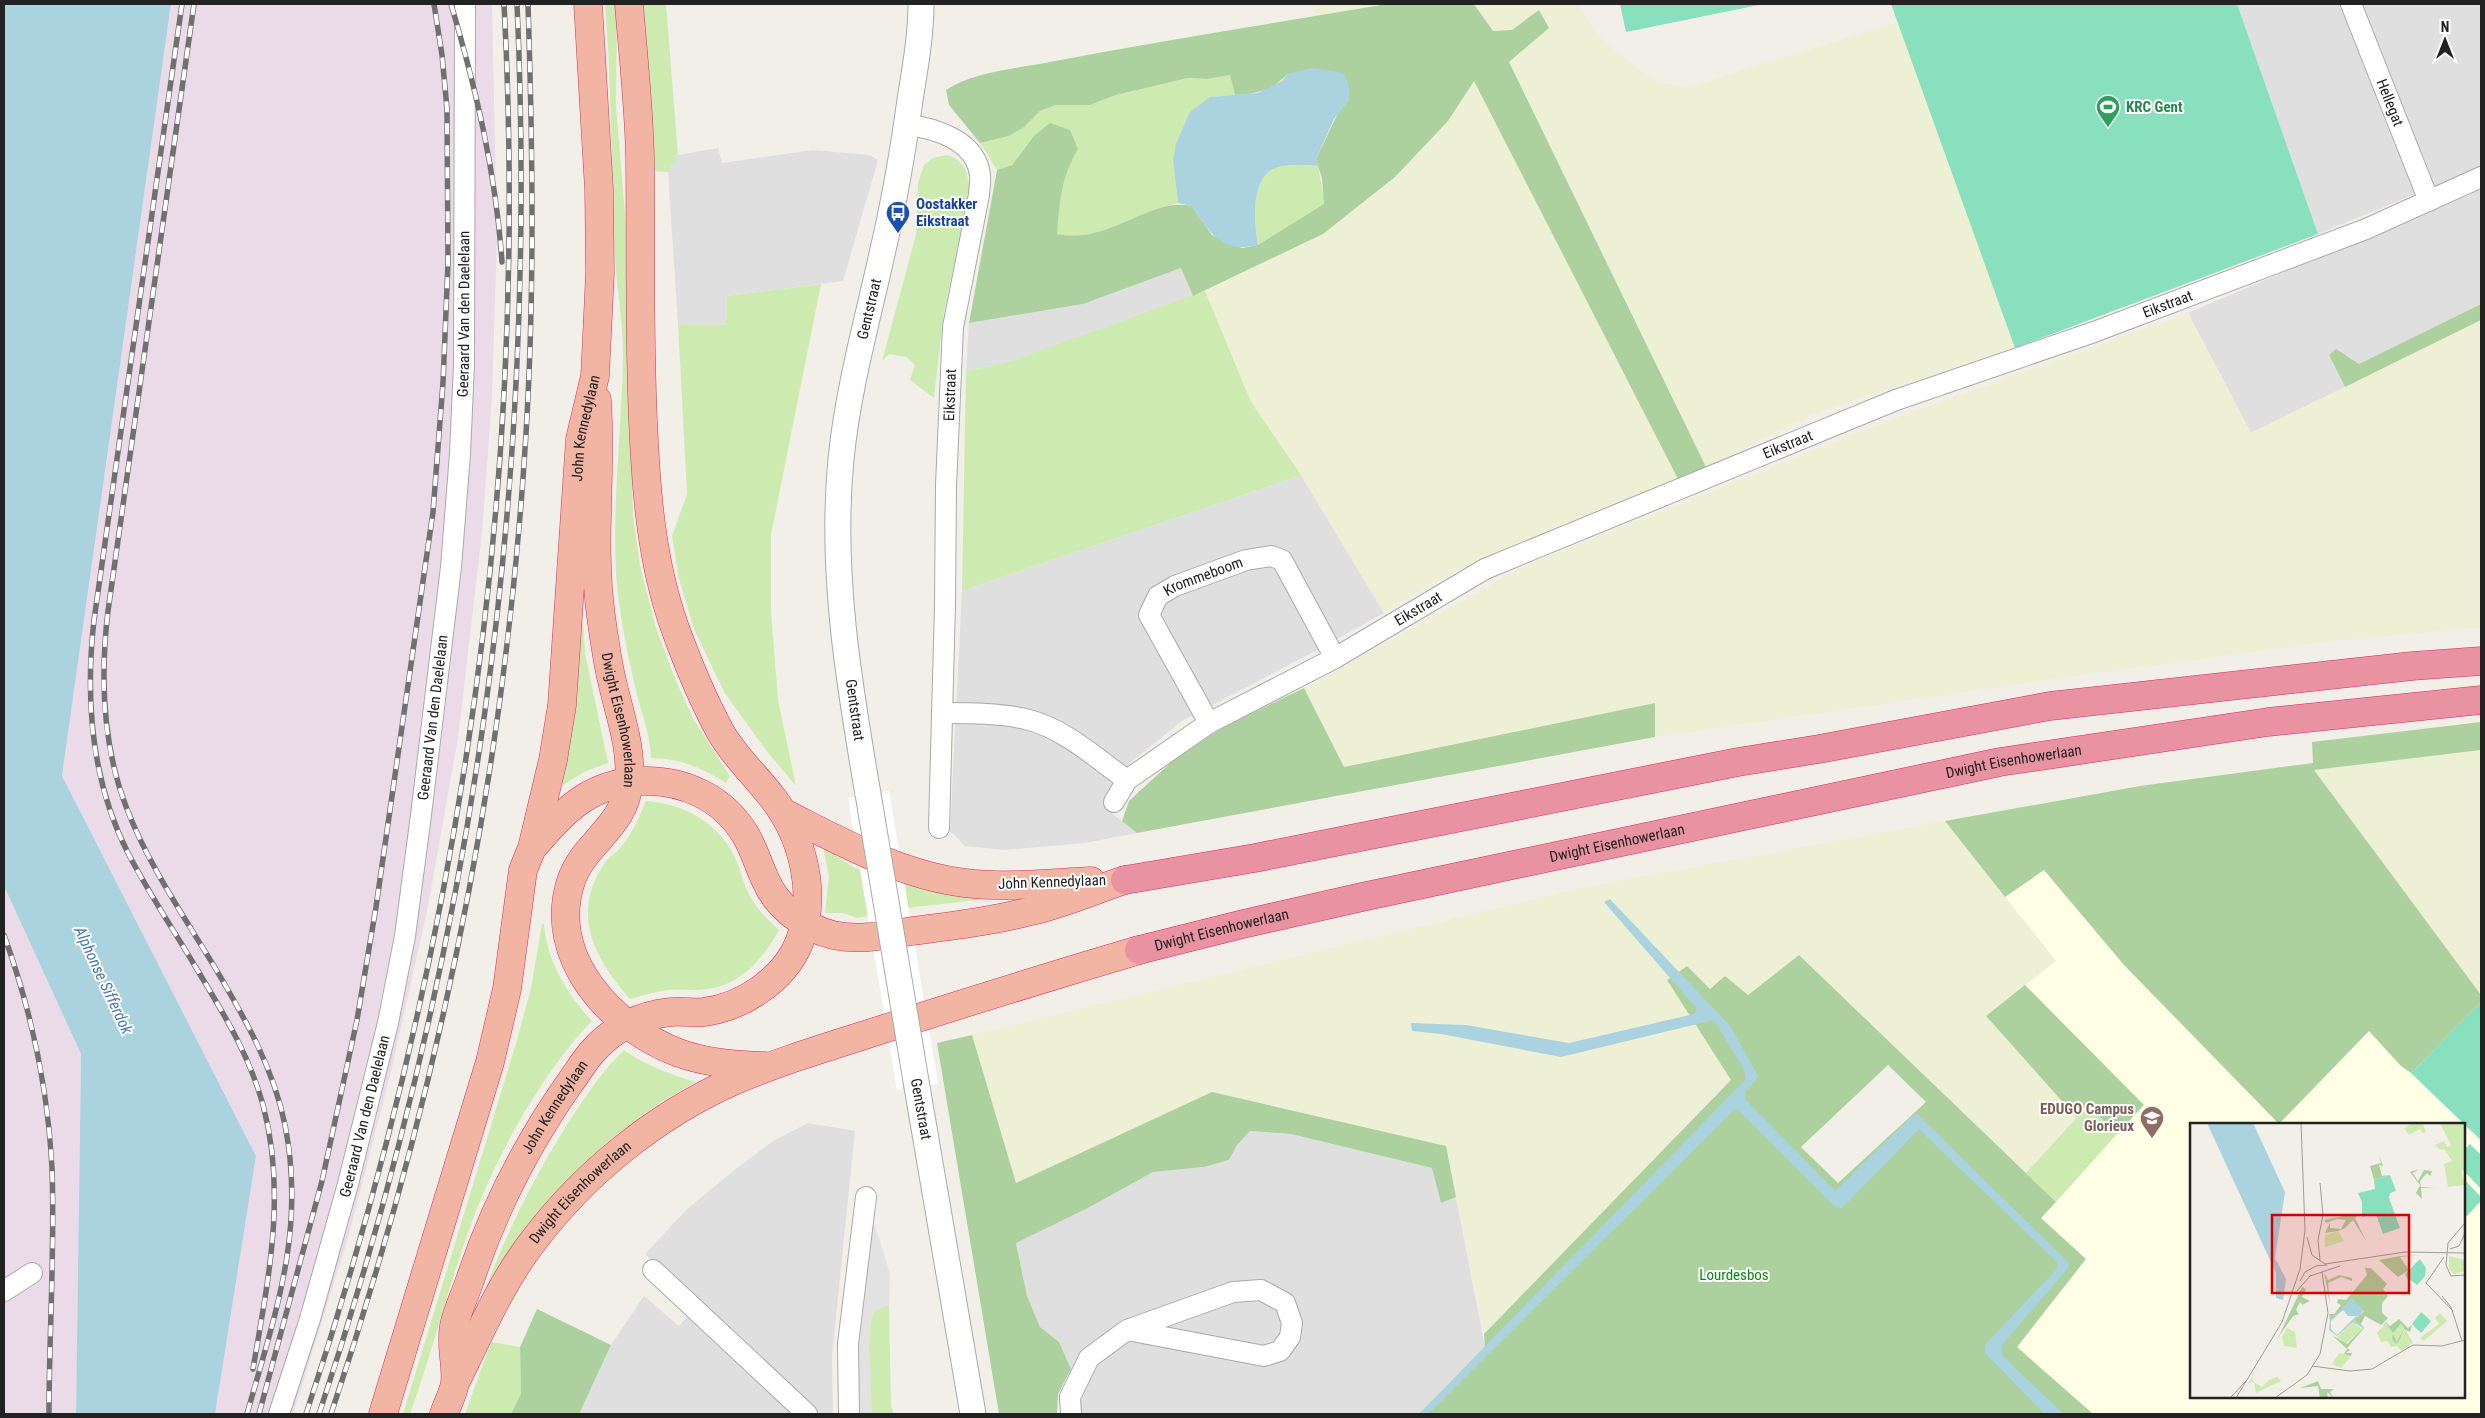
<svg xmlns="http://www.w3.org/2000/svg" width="2485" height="1418" viewBox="0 0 2485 1418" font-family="'Roboto Condensed',sans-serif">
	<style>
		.residential { fill: #e0dfdf }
		.industrial { fill: #ebdbe8 }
		.education { fill: #ffffe5 }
		.farmland { fill: #eef0d5 }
		.grass { fill: #cdebb0 }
		.forest { fill: #add19e; fill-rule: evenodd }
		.pitch { fill: #88e0be }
		.parking { fill: #e2e2e2 }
		.water { fill: #aad3df }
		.pier { fill: #fff }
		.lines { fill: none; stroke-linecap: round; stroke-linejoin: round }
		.minor-casing { stroke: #a9a9a9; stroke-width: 22 }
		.tertiary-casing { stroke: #a9a9a9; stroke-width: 27 }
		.trunk-casing { stroke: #dc2a67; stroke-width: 29 }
		.motorway-casing { stroke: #dc2a67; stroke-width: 29 }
		.minor { stroke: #fff; stroke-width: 20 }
		.tertiary { stroke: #fff; stroke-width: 25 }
		.trunk { stroke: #f2b4a3; stroke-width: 28 }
		.motorway { stroke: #e892a2; stroke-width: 28 }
		.rail-casing { stroke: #707070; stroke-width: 5.5 }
		.rail { stroke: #fff; stroke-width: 4; stroke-dasharray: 11; stroke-linecap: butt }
		.tertiary-bridge-casing { stroke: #a9a9a9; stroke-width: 27; stroke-linecap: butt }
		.tertiary-bridge { stroke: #fff; stroke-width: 25 }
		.labels { text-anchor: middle; stroke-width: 4; stroke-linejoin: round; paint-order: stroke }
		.street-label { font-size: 15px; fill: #222; stroke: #fff }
		.leisure-label { font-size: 15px; font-weight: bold; fill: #27864d; stroke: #fff; text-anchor: start }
		.transit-label { font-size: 15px; font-weight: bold; fill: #164399; stroke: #fff; text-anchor: start }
		.education-label { font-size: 15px; font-weight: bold; fill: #785e54; stroke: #fff; text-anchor: end }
		.park-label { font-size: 15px; fill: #0c8416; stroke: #fff }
		.water-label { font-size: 16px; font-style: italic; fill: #4a7aab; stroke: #fff }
		.inset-road { fill: none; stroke: #9f9d99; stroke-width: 1 }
		.view { fill: #d40000; fill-opacity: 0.15; stroke: #d40000; stroke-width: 2.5 }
		.inset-edge { fill: none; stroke: #222; stroke-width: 2.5 }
	</style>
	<rect width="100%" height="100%" fill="#f2efe9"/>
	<!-- residential -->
	<g class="residential">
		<path d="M2237,4H2481V167L2318,234Z"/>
		<path d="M718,148L722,163L813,150L869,155L878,160L843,281L727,296L726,325L678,324L668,172L678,155Z"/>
		<path d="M2481,185V304L2359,364L2336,349L2329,355L2345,387L2251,433L2188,313L2429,210Z"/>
		<path d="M1181,268L1193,296L1008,362L966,371L969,323L1083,304Z"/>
		<path d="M1301,475L1384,613L1306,656L1182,721L1130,763L1104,807L1137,833L1085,843L1004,850L965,846L950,831L962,591Z"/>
		<path d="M808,1123L855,1131L832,1356L833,1414H815L645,1254L686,1210L732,1172L773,1141Z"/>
		<path d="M1250,1131L1291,1134L1432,1168L1441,1202L1456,1197L1485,1347L1419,1414H1082L1081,1400L1084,1385L1071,1369L1059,1342L1040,1328L1027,1296L1016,1243L1088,1208L1153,1172L1204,1167L1229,1160L1237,1145Z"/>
		<path d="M644,1296L679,1326L690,1313L795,1414H579L611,1345Z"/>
	</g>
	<!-- industrial -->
	<g class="industrial">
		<path d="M171,4H492L497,239L492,397L482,533L458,738L428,906L391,1072L348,1238L293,1414H215L256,1156L62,777Z"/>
		<path d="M4,886L81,1054L76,1414H4Z"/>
	</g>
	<!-- education -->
	<path class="education" d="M2044,870L2124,965L2279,1124L2369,1031L2401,1066L2411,1073L2462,1124H2191V1397H2464V1126L2481,1144V1414H2093L2017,1347L2045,1311L2041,1218L2143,1105L2025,985L2056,961L2005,897Z"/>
	<!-- farmland -->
	<g class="farmland">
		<path d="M1312,4H1387L1315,16Z"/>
		<path d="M1474,4H1579L1596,33L1621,56L1657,82L1688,87L1898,22L2015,348L1823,410L1706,467L1509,62L1549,27L1539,10L1512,30L1493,31Z"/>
		<path d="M1474,80L1678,479L1548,530L1437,580L1384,613L1301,475L1251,402L1205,291L1323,234L1395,177L1448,121Z"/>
		<path d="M2188,313L2251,433L2481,320V627L2326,642L2089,674L1655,737V703L1344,767L1304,688L1525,566L1876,425Z"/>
		<path d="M2481,750V995L2313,770Z"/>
		<path d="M1945,821L2056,961L1986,1016L2076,1117L2026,1173L1800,955L1748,996L1667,981L1732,1079L1484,1334L1446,1146L1212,1092L1016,1184L972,1035L1581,888Z"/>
	</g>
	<!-- grass -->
	<g class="grass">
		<path d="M605,4H617L616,106L626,226L633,515L640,566L656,628L676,681L694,720L730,776L726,783C702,768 679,758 651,758C650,734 641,711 635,687C627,651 619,612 616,575C612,501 622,428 623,354C623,322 617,290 615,259C611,174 612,89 605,4Z"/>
		<path d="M642,4H666L678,155L668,172L649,171Z"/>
		<path d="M1230,75L1235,95L1210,97L1173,161L1178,203C1138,214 1099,243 1056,234C1060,200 1061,179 1078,149L1034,136L1012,165L997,170L980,143L1009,136L1023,128L1040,111L1056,105H1090L1116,95L1188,78L1208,79Z"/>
		<path d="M946,155C965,159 969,175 970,193L944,311L934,398L910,380L915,365L906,357L889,354L882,361L916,235L918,183L924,165L933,158Z"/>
		<path d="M1302,165L1318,166L1325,204L1258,245C1254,223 1250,176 1278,167C1286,165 1294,165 1302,165Z"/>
		<path d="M821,284L771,535V611L778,700L796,786L765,749L724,692L694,629L679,579L672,536L687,494L678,324L726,325L727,296Z"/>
		<path d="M1205,291L1251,402L1301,475L962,591L966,371L1008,362Z"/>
		<path d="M579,621H583L585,653L608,763L584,772L561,786Z"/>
		<path d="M646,801C686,804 721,824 737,862C742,874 744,887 751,898C758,910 769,921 779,930C763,959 741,985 707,989C694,991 681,989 668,990C655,992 643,995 630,999C593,957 570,912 606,861C610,856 616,853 620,848C632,834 639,818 646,801Z"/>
		<path d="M823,847L853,867L912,886L942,893L977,895V900L915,907L857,918L843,913H825L829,876Z"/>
		<path d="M542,924H544C547,961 567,994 592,1021C542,1073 499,1151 473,1219C449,1283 433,1350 410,1414H403L517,1040L531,988Z"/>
		<path d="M624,1050C647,1066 669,1074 696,1082C603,1133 538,1202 484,1292C509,1228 535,1174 572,1117C588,1093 603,1070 624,1050Z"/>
		<path d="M2088,1105L2117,1134L2056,1202L2026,1173Z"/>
		<path d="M889,1305L891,1406L894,1414H872C870,1382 861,1340 875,1310Z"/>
		<path d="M491,1342L520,1347L521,1395L511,1414H465Z"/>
	</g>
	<!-- forest -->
	<g class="forest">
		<path d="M1387,4H1474L1493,31L1512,30L1539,10L1549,28L1509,62L1706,467L1678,479L1474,81L1448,121L1395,177L1323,234L1193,296L1181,268L1083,304L969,323L997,170L1012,165L1034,136L1050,123L1070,130L1078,149C1061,179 1060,199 1057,234C1109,245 1151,196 1192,206L1212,235L1242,248L1258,245L1324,204L1322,179L1316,159L1338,113L1287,74C1274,90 1255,94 1235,95L1230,75L1208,79L1188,78L1116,95L1090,105H1056L1040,111L1023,128L1009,136L980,143L949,105L946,90C973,71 1022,68 1055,61C1165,40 1276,23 1387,4Z"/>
		<path d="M2481,304V320L2345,387L2329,355L2336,349L2359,364Z"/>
		<path d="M1304,688L1344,767L1655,703V737L1137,833L1122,821L1129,801L1181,753L1226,726Z"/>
		<path d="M2481,722V750L2314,770L2481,995V1002L2411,1073L2401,1066L2369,1031L2279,1124L2124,965L2044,870L2005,897L1945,821L2140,786L2313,763L2312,742Z"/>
		<path d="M1799,955L2056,1202L2041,1218L2086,1259L2017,1347L2093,1414H1419L1485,1347L1484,1334L1731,1080L1667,980L1687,966L1710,989L1725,976L1748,995ZM1888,1065L1926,1102L1838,1183L1801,1147Z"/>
		<path d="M2025,985L2144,1105L2117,1134L2088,1105L2076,1117L1986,1016Z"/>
		<path d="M972,1035L1016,1183L1212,1092L1446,1146L1456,1197L1441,1203L1432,1168L1291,1134L1250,1131L1237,1145L1229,1160L1204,1167L1153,1172L1088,1208L1016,1243L1027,1296L1040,1327L1059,1342L1071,1369L1058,1394L1057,1414H999L937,1043Z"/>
		<path d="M537,1309L611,1345L579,1414H511L521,1394L520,1347Z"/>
	</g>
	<!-- pitch -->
	<g class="pitch">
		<path d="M1620,4H1764L1626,32Z"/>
		<path d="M1891,4H2237L2318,234L2015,348Z"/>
		<path d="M2481,1002V1140L2411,1073Z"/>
		<path d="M2470,1144L2481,1155V1189L2464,1171V1150Z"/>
		<path d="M2464,1179L2481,1197V1201L2467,1216L2464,1213Z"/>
	</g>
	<!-- parking -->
	<path class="parking" d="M866,1197L890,1274L889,1305L875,1310L871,1320L869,1347L872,1414H849Z"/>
	<!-- water -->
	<g class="water">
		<path d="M4,4H171L62,776L256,1156L215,1414H76L81,1054L4,886Z"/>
		<path d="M1312,68L1343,73L1349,85V100L1334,119L1316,159L1318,166C1305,165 1291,164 1278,167C1250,175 1254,223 1258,245C1220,254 1211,233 1192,206L1178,203L1173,161L1176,144L1190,112L1210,97L1258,93L1282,81L1287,74Z"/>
		<path d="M1610,899L1731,1027L1758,1076L1745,1093V1099L1835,1191L1912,1116L1918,1115L2068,1262L2069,1267L2002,1345V1355L2063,1414H2045L1985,1353V1345L2057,1269L2058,1263L1919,1129L1842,1208L1835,1207L1736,1108L1428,1414H1419L1746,1079L1744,1069L1714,1020L1561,1057L1441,1034L1412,1031L1411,1023L1466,1025L1569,1043L1694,1014L1697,1009L1604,902Z"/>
	</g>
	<!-- pier -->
	<path class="pier" d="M889,791L938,1084L897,1090L848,798Z"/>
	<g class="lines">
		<defs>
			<g id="minor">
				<path id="s1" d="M2351,4L2429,201"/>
				<path d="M907,125C936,128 976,141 980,175C981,182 979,189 979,195L953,327L946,485L945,605L939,828"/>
				<path d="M942,713C969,713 1003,713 1029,720C1065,729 1097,759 1127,780"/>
				<path id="s2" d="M1209,723L1149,615L1158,596L1175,586L1246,560L1271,556L1282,560L1335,658"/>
				<path id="s3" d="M1114,802L1127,780L1209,723L1335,658L1485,569L1896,400L2094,332L2366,229L2481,177"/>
				<path d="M653,1270L807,1414"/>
				<path d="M4,1291L32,1273"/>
				<path id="s4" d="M279,1414L310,1319L348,1184L388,1023L405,936L421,815L451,567L460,454L464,364L465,4"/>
				<path d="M849,1414L848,1344L866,1197"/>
				<path d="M1071,1414L1070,1397L1089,1358L1127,1330L1233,1292L1261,1290L1285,1303L1292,1323L1290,1337L1280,1351L1264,1356L1127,1330"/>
			</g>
			<g id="tertiary">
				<path id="s5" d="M868,794C849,684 830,571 841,459C848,389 867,322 882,254C894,203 903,151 910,100C915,68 921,36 921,4"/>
				<path d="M917,1087L973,1414"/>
			</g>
			<g id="trunk">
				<path id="s6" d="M597,400C602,472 591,544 601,616C604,638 607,660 612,681C619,713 632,747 629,781C626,827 584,842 571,881C546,958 612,1028 679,1053C707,1063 735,1065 764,1066"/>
				<path d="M784,813C842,842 900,875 965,883C1006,888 1050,883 1091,881"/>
				<path d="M536,844C566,808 593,782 643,781C684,780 723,798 745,834C754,849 758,864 765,879C776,906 804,928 833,935C859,941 886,935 912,931C951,926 993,921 1031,911C1063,904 1094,890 1125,880"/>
				<path id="s7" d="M456,1381C480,1333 501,1282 534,1240C585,1173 654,1117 731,1082C784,1059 841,1043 896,1025C977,999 1058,974 1139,950"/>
				<path id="s8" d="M383,1414L490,1062L507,989L523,870L532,848L553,760L562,705L580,439L595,376L600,273L599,190L588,4"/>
				<path id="s9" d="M444,1414C447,1405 453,1394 455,1383C457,1365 450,1345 454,1326C457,1311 465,1295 470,1280C493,1211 527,1144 569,1084C577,1073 584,1061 593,1051C613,1028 641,1015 671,1012C682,1011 693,1013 704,1012C742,1007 784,980 799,943C818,895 803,836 772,797C755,775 735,757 721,733C703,700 688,664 675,628C651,561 646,490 643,420C639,332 641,246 640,158C639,107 633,55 629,4"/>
			</g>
			<g id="motorway">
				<path d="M1125,880L1255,858L1738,762L1819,749L2050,706L2412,666L2481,661"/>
				<path id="s10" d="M1139,950L1243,924L1362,897L2000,762L2268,722L2481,700"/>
			</g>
		</defs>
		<!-- minor casing -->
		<use href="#minor" class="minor-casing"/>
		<!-- tertiary casing -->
		<use href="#tertiary" class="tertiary-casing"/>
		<!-- trunk casing -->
		<use href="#trunk" class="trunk-casing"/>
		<!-- motorway casing -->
		<use href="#motorway" class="motorway-casing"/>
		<!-- minor -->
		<use href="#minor" class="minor"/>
		<!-- tertiary -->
		<use href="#tertiary" class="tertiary"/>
		<!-- trunk -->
		<use href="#trunk" class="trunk"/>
		<!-- motorway -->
		<use href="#motorway" class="motorway"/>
		<defs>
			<g id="rail">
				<path d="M182,4L94,620C85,700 91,780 128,853C148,892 173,929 195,966C222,1011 249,1054 263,1105C287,1194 268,1280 253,1369"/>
				<path d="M194,4L108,611C100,678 102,745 127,809C148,864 183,915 214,966C244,1017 273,1066 285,1125C306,1231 275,1314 247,1414"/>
				<path d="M451,4C476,89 496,173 502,262"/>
				<path d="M4,935C31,1010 48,1089 52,1168C55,1250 49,1332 49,1414"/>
				<path d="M259,1414L322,1181L357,1020L376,907L433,512L443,383L448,263L447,109L442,55L434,4"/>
				<path d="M306,1414C458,958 530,485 504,4"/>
				<path d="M319,1414C473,953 539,489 517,4"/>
				<path d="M331,1414C434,1108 502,787 524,464C535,311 533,158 528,4"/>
			</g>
		</defs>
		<!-- rail casing -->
		<use href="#rail" class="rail-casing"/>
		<!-- rail -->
		<use href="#rail" class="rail"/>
		<defs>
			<path id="tertiary-bridge" d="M868,794L917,1087"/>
		</defs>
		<!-- tertiary-bridge casing -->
		<use href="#tertiary-bridge" class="tertiary-bridge-casing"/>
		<!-- tertiary-bridge -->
		<use href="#tertiary-bridge" class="tertiary-bridge"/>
	</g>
	<!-- icons -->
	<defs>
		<symbol id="stadium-pin" viewBox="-11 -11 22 30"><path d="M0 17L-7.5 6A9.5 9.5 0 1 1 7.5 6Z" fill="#2e9e5b" stroke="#fff"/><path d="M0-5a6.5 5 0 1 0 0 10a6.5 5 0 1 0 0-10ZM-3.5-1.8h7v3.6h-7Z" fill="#fff"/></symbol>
		<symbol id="bus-pin" viewBox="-11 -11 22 30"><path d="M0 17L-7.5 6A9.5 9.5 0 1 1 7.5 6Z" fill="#1a4fb4" stroke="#fff"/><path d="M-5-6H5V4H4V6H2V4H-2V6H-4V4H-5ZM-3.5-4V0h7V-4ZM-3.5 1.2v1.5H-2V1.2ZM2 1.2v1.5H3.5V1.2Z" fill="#fff"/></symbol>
		<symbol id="school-pin" viewBox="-11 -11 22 30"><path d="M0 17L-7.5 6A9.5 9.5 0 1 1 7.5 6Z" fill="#8d6e63" stroke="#fff"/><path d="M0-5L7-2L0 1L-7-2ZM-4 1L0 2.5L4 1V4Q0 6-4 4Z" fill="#fff"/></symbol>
	</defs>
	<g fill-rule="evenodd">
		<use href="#stadium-pin" x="2094" y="93" width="28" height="38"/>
		<use href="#bus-pin" x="884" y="199" width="28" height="38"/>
		<use href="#school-pin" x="2138" y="1104" width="28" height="38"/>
	</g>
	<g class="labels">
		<!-- street labels -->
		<g class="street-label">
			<text dy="5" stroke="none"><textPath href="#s1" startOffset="106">Hellegat</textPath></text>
			<text dy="5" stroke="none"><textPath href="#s3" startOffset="1174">Eikstraat</textPath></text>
			<text dy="5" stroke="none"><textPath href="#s5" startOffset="490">Gentstraat</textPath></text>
			<text dy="5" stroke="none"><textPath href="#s4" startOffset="1120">Geeraard Van den Daelelaan</textPath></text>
			<text transform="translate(950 395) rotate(-88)" y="5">Eikstraat</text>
			<text dy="5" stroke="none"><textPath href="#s8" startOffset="1011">John Kennedylaan</textPath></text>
			<text dy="5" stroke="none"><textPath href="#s3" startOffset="769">Eikstraat</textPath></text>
			<text dy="5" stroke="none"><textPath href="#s2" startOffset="194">Krommeboom</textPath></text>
			<text dy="5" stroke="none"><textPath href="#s3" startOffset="364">Eikstraat</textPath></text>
			<text transform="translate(855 710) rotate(82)" y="5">Gentstraat</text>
			<text dy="5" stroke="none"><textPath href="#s4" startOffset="715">Geeraard Van den Daelelaan</textPath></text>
			<text dy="5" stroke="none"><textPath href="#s6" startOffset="322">Dwight Eisenhowerlaan</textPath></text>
			<text dy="5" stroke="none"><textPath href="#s10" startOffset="895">Dwight Eisenhowerlaan</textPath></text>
			<text dy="5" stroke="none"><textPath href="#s10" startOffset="490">Dwight Eisenhowerlaan</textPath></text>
			<text transform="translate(1052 882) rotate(-2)" y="5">John Kennedylaan</text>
			<text dy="5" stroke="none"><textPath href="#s10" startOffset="85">Dwight Eisenhowerlaan</textPath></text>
			<text dy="5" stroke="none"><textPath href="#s9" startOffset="332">John Kennedylaan</textPath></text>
			<text transform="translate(921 1109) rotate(80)" y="5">Gentstraat</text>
			<text dy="5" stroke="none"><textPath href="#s4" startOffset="310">Geeraard Van den Daelelaan</textPath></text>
			<text dy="5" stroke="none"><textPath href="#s7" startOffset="228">Dwight Eisenhowerlaan</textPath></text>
		</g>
		<!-- leisure labels -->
		<g class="leisure-label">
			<text x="2126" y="112">KRC Gent</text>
		</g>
		<!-- transit labels -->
		<g class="transit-label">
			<text x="916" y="209">Oostakker<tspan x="916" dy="17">Eikstraat</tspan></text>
		</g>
		<!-- education labels -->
		<g class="education-label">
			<text x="2134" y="1114">EDUGO Campus<tspan x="2134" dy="17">Glorieux</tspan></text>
		</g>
		<!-- park labels -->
		<g class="park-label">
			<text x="1734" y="1280">Lourdesbos</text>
		</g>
		<!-- water labels -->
		<g class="water-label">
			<text transform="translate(104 980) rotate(65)" y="6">Alphonse Sifferdok</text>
		</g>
	</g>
	<!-- overview -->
	<g transform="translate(2190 1123)">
		<rect width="275" height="275" fill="#f2efe9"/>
		<path d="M223,0H235L233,2L236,8L233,11L230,6L219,12L214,5ZM250,0H275V48L271,47L275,62L258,64L254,41L262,38L254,26L250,27L245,22L254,18L257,24L261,22ZM148,108L154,118L135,124V112ZM259,133L275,137V148L264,151L259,146ZM250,190L257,198L234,218L230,215L249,201L245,195ZM163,199L172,206L155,221L147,214ZM196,200L203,209L211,201L214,204L209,216L215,206L223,220L211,228L207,223L201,224L197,218L191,219L187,210ZM97,205L105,209L107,225L94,223L92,214ZM149,230L161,233L151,245L142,241ZM75,233L62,255L64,259L72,264L79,257L87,254L91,258L66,270L64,259L59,260L49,275Z" fill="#cdebb0"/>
		<path d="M189,32L193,43L189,42L192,53L200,52L184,57L180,43L191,40ZM229,46L223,50L228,58L234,47L242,48L240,53L237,50L230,58L231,64H246L231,65L232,76L226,70L230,62L220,49ZM163,91L167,93L165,95L176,118L163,97L155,105L148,108L135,110L140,99V105L151,106L156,97L147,96L136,100L134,97ZM230,132L210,134L219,147L208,154L189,137L210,133ZM175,145H181L197,161L193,166L198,173L192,180V190L198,195L191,202L175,193L171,201L174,205L157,225L160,227L156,230H162L161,233L154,231L157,226L142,212L157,221L173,205L164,197L174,188L162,176L140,198L139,191H144L151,182L147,180L148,176L156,177L177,152ZM134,149L138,157L149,152L162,155V158L151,154L138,160L140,182ZM112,164L116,166L112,174L120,178L112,182L110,179L106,187L109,191L103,193L88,215ZM198,196L196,199L200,203L209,196L218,205L222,202L220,209L214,206L209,218L206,221L202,216L203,211L207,219L214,205L211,201L203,210L196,200L192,204ZM128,258L131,266H144L140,269L144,275L137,269L138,275H130L128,263L110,265Z" fill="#add19e"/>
		<path d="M200,52L206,68L200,70L199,75L210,105L193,111L186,91L172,94V79L168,70L185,66L184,57ZM230,136L236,145L235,153L227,162L220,157V161L215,151ZM231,189L241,198L231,210L222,201Z" fill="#88e0be"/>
		<path d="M17,0H63L95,69L85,135L96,156L93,177L86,175V150ZM162,176L174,187L164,197L173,205L163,199L147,213L139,207L140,197ZM153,187L158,193H166L147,212L141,206V198Z" fill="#aad3df" fill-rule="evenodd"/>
		<path class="inset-road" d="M275,100L258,120L256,142L261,153L275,152M117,114L122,132L135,141L215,129L275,130M260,126L269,123L275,110M254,134L236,160L263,188M130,137L128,117L133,92L130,60M110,158L115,149L126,143L137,142M107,168L120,153L150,143M252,173L261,184L272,218M122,243L160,248L182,246L223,222L252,223L275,217M40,275L56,258M46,275L92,199L110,146L115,107L111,0M85,275L117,252L130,231L138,190L132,149"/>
		<path class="view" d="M82,92H219V170H82Z"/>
		<rect width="275" height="275" class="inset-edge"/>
	</g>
	<!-- border -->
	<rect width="2485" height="1418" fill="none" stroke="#222222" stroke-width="10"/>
	<!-- north arrow -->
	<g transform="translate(2445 40)" stroke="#ffffff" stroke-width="4" paint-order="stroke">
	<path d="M0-4L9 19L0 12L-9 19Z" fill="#222222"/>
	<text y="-8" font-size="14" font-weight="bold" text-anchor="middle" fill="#222222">N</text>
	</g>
</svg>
